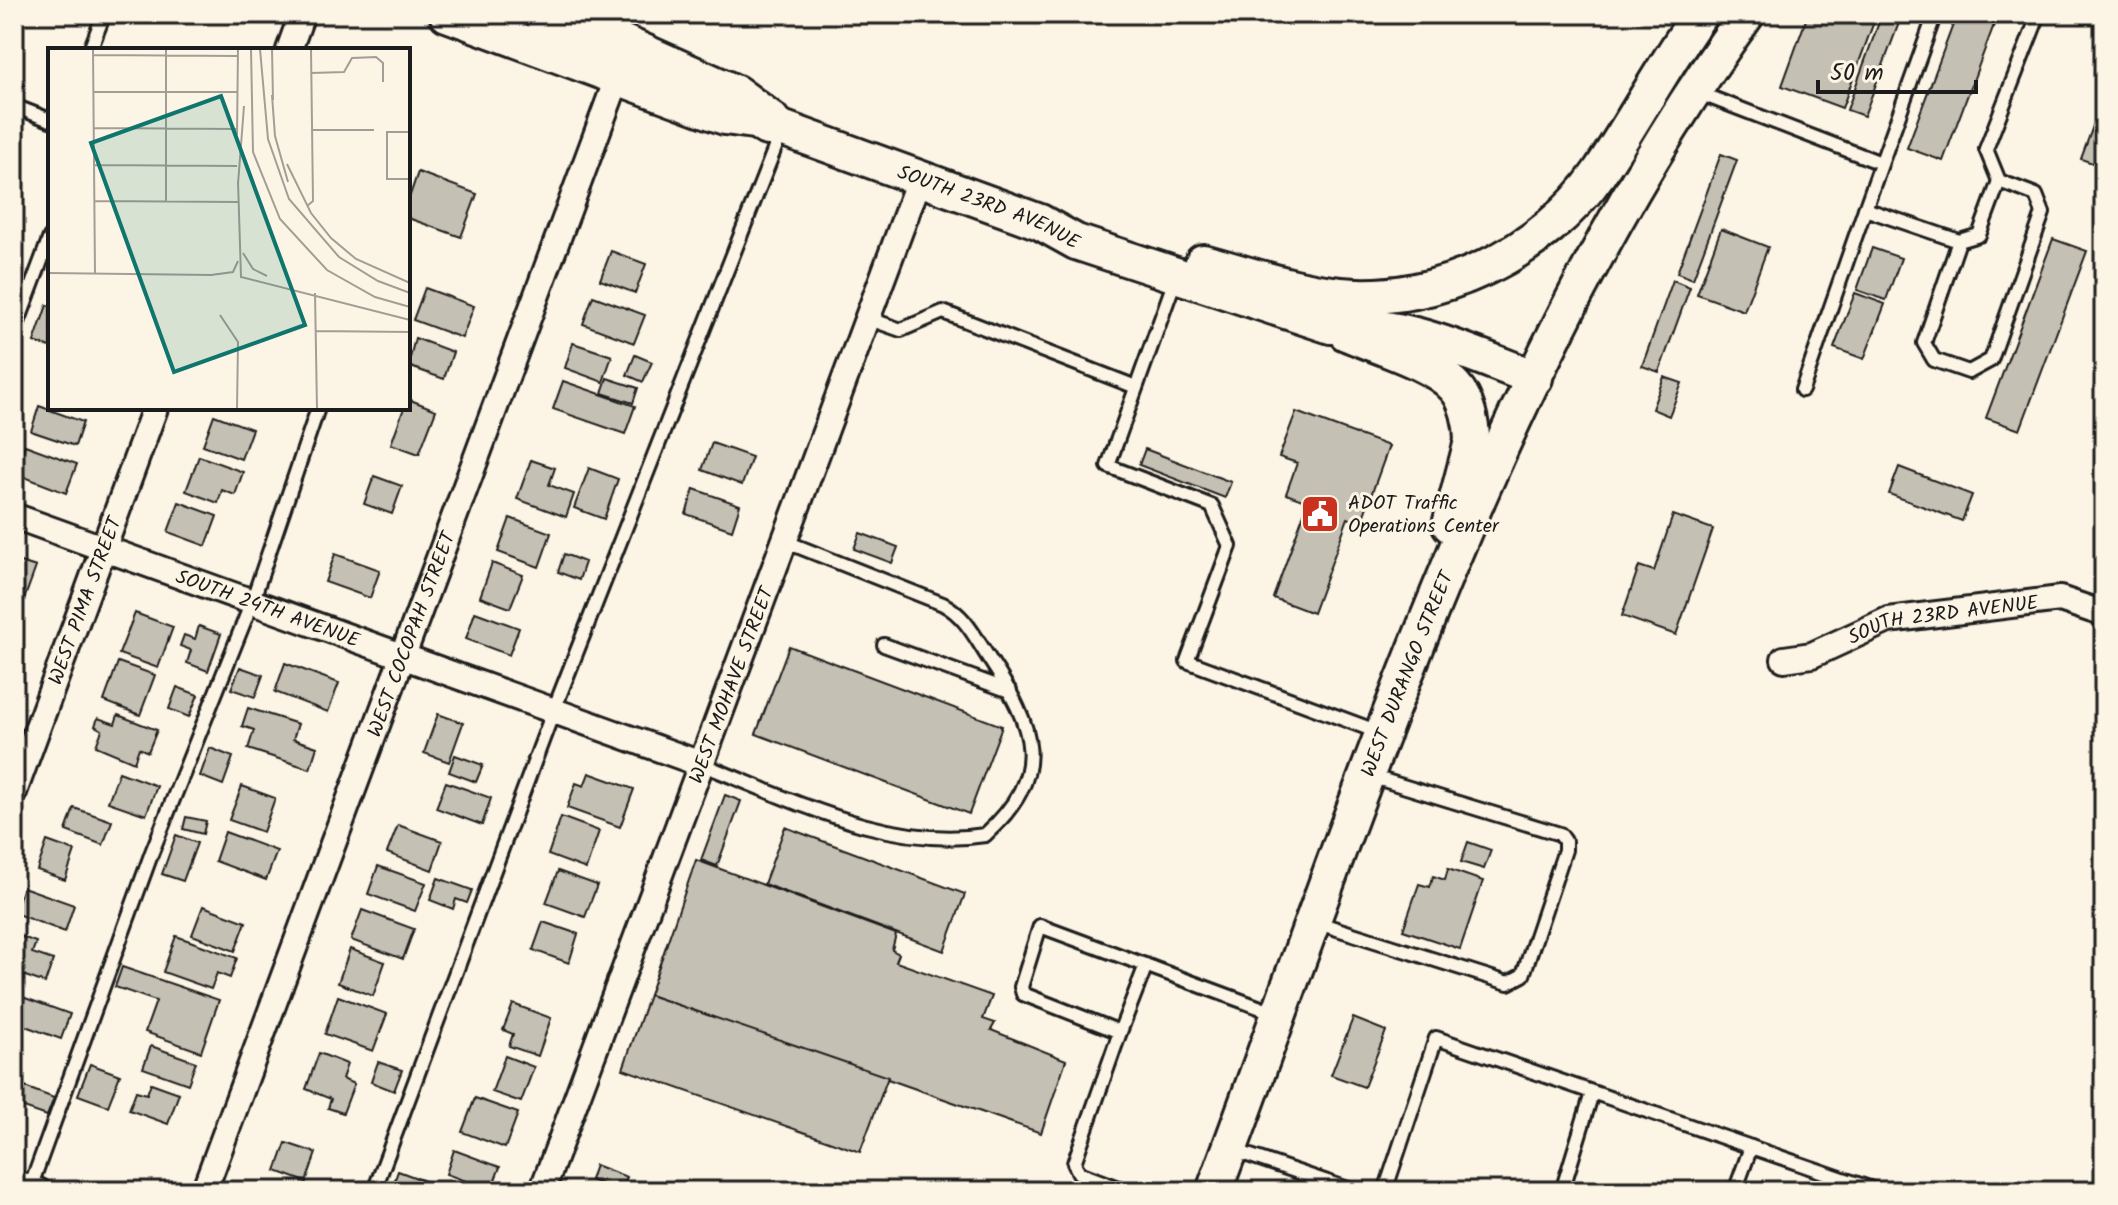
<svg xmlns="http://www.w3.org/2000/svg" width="2118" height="1205" viewBox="0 0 2118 1205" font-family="Kalam,sans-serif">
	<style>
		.building { fill: #c4c0b3; stroke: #1c1c1c; stroke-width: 2 }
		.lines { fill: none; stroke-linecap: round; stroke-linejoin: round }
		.lane-casing { stroke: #1c1c1c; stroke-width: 18 }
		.street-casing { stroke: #1c1c1c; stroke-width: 30 }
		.secondary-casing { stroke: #1c1c1c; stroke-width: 40 }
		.highway-casing { stroke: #1c1c1c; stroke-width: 50 }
		.lane { stroke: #fcf5e5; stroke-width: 12 }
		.street { stroke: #fcf5e5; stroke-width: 24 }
		.secondary { stroke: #fcf5e5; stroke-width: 34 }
		.highway { stroke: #fcf5e5; stroke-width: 44 }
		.labels { text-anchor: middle; stroke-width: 6; stroke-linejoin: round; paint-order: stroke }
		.street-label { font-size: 20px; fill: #1c1c1c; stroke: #fcf5e5 }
		.poi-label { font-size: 20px; fill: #1c1c1c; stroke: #fcf5e5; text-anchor: start }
		.inset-road { fill: none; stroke: #a29e95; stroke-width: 2 }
		.view { fill: #0f766e; fill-opacity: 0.15; stroke: #0f766e; stroke-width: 4 }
		.inset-edge { fill: none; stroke: #1c1c1c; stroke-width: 4 }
	</style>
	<rect width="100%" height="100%" fill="#fcf5e5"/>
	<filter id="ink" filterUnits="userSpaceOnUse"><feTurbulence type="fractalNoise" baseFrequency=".0125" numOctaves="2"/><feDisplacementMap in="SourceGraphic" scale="16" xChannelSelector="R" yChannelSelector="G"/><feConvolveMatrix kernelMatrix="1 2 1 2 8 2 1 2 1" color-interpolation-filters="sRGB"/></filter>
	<g filter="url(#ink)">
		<!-- building -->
		<g class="building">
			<path d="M1808,14H1863L1875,19L1842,108L1782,86Z"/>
			<path d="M1882,14L1900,20L1864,116L1847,110Z"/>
			<path d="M1957,14H1998L1943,161L1907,148Z"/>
			<path d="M2104,96V167L2081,159Z"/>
			<path d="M1721,154L1737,160L1693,279L1677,273Z"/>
			<path d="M418,172L477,194L461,237L408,218V201Z"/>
			<path d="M1721,229L1768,247L1744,311L1697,294Z"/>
			<path d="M2053,239L2087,251L2020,430L1986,418Z"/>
			<path d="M1872,248L1901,258L1886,300L1857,290Z"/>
			<path d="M611,251L646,264L635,293L600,280Z"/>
			<path d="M1673,280L1690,287L1659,372L1642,366Z"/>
			<path d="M425,288L474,306L462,338L413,320Z"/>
			<path d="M1855,293L1885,304L1864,359L1834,348Z"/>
			<path d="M593,296L645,315L634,343L583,324Z"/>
			<path d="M47,305L50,306V347L34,342Z"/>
			<path d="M415,338L453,352L444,379L408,366Z"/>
			<path d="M573,343L612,356L603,382L565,368Z"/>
			<path d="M635,355L652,362L643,382L627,375Z"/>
			<path d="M1664,377L1682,383L1669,416L1652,409Z"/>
			<path d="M607,378L638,388L633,403L602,393Z"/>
			<path d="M563,381L635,406L625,434L553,409Z"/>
			<path d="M408,399L436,410L419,454L391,444L404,408H408Z"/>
			<path d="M39,406L83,422L75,446L31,431Z"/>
			<path d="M1296,412L1389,446L1361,523L1348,518L1313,613L1273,598L1308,502L1286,494L1297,463L1279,457Z"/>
			<path d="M214,415L252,429L241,459L203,445Z"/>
			<path d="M712,443L752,457L742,485L702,470Z"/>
			<path d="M25,445L77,464L66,493L14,473Z"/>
			<path d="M1145,449L1231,482L1225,498L1139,465Z"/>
			<path d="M199,456L243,472L235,495L222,490L218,503L186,491Z"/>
			<path d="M531,460L555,468L549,485L574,494L566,517L517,499Z"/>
			<path d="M1899,467L1972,495L1962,521L1889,494Z"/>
			<path d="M589,468L618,479L604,519L574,508Z"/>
			<path d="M374,476L402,486L392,514L364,504Z"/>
			<path d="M694,489L740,505L732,530L686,514Z"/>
			<path d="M179,502L217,516L206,546L168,532Z"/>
			<path d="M1673,515L1713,529L1676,635L1622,616L1639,566L1654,571Z"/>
			<path d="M510,518L551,533L539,567L498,552Z"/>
			<path d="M860,533L898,547L892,563L854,549Z"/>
			<path d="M335,554L380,570L370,598L325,582Z"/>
			<path d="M564,554L585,562L579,580L558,572Z"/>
			<path d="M14,560L36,567L25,597L14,593Z"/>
			<path d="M492,563L523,575L510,608L480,597Z"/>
			<path d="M475,612L519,628L509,655L466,639Z"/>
			<path d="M135,613L173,627L158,668L119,654Z"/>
			<path d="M199,626L221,634L208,671L187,663L191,650L180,646L184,635L195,639Z"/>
			<path d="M789,646L1002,726L969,814L756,734Z"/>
			<path d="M118,662L155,675L140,715L104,701Z"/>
			<path d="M285,663L339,683L328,712L275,692Z"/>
			<path d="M240,667L263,675L255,697L231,689Z"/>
			<path d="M177,687L198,695L189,717L169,709Z"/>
			<path d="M248,708L298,724L293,739L317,747L310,769L248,749L254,730L242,726Z"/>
			<path d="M438,714L463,723L449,762L424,753Z"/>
			<path d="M118,715L157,730L148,752L139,748L134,762L96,746L102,730L95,726L98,718L115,724Z"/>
			<path d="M210,748L233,757L223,785L200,776Z"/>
			<path d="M455,755L483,765L476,782L449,772Z"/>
			<path d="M119,772L157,786L146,815L108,802Z"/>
			<path d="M589,773L634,789L620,827L567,808L576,783L584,786Z"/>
			<path d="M446,782L491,798L482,825L436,808Z"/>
			<path d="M242,786L275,798L263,832L229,820Z"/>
			<path d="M725,795L741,801L717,866L701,860Z"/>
			<path d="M74,808L112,821L103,845L66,831Z"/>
			<path d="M186,817L206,821L203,834L183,829Z"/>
			<path d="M561,817L599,831L586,869L548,855Z"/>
			<path d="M398,825L442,841L432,870L387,853Z"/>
			<path d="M785,827L965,894L944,951L764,884Z"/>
			<path d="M225,832L277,851L266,880L215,861Z"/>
			<path d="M176,835L197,843L183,881L162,874Z"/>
			<path d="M47,841L75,851L65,880L37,870Z"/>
			<path d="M1468,842L1491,850L1484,869L1461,862Z"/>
			<path d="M696,860L896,934L892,950L899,954L896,962L992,996L983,1019L995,1023L991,1030L1066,1060L1041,1133L649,995Z"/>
			<path d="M378,866L426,883L415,911L368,894Z"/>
			<path d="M1448,869L1483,881L1460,949L1403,930L1419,884L1430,887L1433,876L1445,880Z"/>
			<path d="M558,871L597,885L585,917L546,903Z"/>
			<path d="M438,878L472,890L467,903L456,899L453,909L430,900Z"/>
			<path d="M23,887L74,905L65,932L14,913Z"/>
			<path d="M203,906L246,922L235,951L192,935Z"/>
			<path d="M362,910L414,929L403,959L351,940Z"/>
			<path d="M543,922L578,934L569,963L533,950Z"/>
			<path d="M14,934L36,942L32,953L53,960L45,983L14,972Z"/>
			<path d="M176,936L237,958L230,978L217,973L211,989L163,972Z"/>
			<path d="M350,949L385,962L373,996L338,983Z"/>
			<path d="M122,967L219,1000L201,1052L145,1032L156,1001L115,987Z"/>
			<path d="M14,994L70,1014L61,1039L14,1022Z"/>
			<path d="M649,995L888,1077L860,1152L623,1069Z"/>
			<path d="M338,996L387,1014L373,1051L325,1034Z"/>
			<path d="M513,1004L551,1018L538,1056L509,1046L513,1034L503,1030Z"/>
			<path d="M1353,1018L1386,1031L1364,1087L1331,1075Z"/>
			<path d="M151,1046L196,1062L188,1084L143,1068Z"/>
			<path d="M319,1053L347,1064L342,1079L354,1084L343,1113L328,1108L331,1099L306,1089Z"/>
			<path d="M505,1056L534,1067L521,1102L492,1092Z"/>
			<path d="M378,1062L402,1070L394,1091L371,1082Z"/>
			<path d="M90,1064L120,1075L108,1106L78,1095Z"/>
			<path d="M151,1083L179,1093L168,1124L129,1110L136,1091L147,1094Z"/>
			<path d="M22,1086L54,1098L47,1116L15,1105Z"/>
			<path d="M475,1098L518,1113L505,1148L462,1132Z"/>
			<path d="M286,1143L316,1153L306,1182L276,1171Z"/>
			<path d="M454,1150L500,1167L491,1190L446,1174Z"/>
			<path d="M595,1165L627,1177L622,1191L590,1180Z"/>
			<path d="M398,1171L452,1191H391Z"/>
		</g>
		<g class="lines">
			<defs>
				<g id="lane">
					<path d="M1935,14L1865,209L1959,241L1924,343L1934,360L1969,372L1991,360L2043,213L2036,195L1999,181L1986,149L2039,14"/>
					<path d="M90,50L104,14"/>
					<path d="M1699,93L1881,163"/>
					<path d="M14,106L50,120"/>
					<path d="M1959,241L1979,235L1999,181"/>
					<path d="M1176,277L1108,466L1212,506L1230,546L1187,661L1381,733"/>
					<path d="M867,318L901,330L943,312L1136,387"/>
					<path d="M14,333L50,237"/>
					<path d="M1802,390L1865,209"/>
					<path d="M884,645L1010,691"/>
					<path d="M701,764C791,799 887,850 985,835C1052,774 1035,728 990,660C976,639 966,616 943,604L784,541"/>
					<path d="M1315,922L1508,983L1523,975L1565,850V841L1560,834L1370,776"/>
					<path d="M1146,965L1120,1032L1023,994L1021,987L1040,926L1277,1014"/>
					<path d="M1120,1032L1074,1163L1079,1173L1127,1191"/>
					<path d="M1233,1150L1354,1191"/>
					<path d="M30,1188L152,852L252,602L318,408"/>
					<path d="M374,1191L553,712L782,130"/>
					<path d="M1385,1191L1436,1038L1878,1191"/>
					<path d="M1562,1191L1592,1093"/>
					<path d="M1735,1191L1751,1147"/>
				</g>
				<g id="street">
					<path d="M289,50L302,14"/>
					<path id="s1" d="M14,516L701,764"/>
					<path id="s2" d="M1784,659L1812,655L1888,620L2060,599L2104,614"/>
					<path id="s3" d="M14,792L155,408"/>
					<path d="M14,1183L38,1191"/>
					<path id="s4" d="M204,1191L617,79"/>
					<path id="s5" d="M542,1191L919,180"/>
				</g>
				<g id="secondary">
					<path id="s6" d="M447,14L725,117L768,123L1040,222L1076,242L1331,326C1403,321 1468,353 1535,378"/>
					<path d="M1203,262C1248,274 1294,290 1340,295C1436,305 1544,253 1599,173C1634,121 1664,65 1700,14"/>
					<path d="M1346,333C1376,346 1434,363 1455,387C1467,400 1472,424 1472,441L1450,525"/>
					<path id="s7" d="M1214,1191C1362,795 1497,358 1747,14"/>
				</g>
				<path id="highway" d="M547,14L733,97L768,123"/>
			</defs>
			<!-- lane casing -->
			<use href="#lane" class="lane-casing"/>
			<!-- street casing -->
			<use href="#street" class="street-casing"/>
			<!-- secondary casing -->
			<use href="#secondary" class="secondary-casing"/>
			<!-- highway casing -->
			<use href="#highway" class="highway-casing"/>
			<!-- lane -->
			<use href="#lane" class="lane"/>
			<!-- street -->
			<use href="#street" class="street"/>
			<!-- secondary -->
			<use href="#secondary" class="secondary"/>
			<!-- highway -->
			<use href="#highway" class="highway"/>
		</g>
	</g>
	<!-- icons -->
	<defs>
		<symbol id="civic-square" viewBox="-11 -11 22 22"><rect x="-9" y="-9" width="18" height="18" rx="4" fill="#c8321e" stroke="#fcf5e5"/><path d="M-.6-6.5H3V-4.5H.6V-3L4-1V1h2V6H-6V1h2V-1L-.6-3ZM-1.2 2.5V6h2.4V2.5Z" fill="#fff"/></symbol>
	</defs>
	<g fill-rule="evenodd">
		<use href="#civic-square" x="1298" y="492" width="44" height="44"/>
	</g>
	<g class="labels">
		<!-- street labels -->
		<g class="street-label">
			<text dy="7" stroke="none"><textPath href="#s6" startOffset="576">SOUTH 23RD AVENUE</textPath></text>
			<text dy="7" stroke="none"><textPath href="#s3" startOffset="204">WEST PIMA STREET</textPath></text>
			<text dy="7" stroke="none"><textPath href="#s1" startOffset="270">SOUTH 24TH AVENUE</textPath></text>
			<text dy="7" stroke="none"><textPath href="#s2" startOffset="166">SOUTH 23RD AVENUE</textPath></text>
			<text dy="7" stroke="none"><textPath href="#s4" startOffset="594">WEST COCOPAH STREET</textPath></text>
			<text dy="7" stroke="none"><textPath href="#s7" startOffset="552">WEST DURANGO STREET</textPath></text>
			<text dy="7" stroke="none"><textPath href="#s5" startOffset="540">WEST MOHAVE STREET</textPath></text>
		</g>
		<!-- poi labels -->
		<g class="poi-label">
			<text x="1348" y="509">ADOT Traffic<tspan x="1348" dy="23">Operations Center</tspan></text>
		</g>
	</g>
	<!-- overview -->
	<g transform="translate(48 48)">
		<rect width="362" height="362" fill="#fcf5e5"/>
		<path class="inset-road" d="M45,1L47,226M118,1V154M203,1L205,104L232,171L279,222L327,249L362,259M212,1L220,91L241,151L291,209L330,233L362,245M224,1L225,52M45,7L190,8M263,25L296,24L304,10L328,9L335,15V34M45,44H190M224,47L227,88L240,134M46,80L189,81M264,82H326M362,84H339V131H362M189,87L190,1M239,116L263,165L283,190L308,211L362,235M46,117L189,118M190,133L193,229L362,272M190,136L196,58M46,153L190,154M259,158L265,153L263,1M195,205L205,221L219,228M0,225L164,227M163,227L185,224L190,213M267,245L269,361M172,267L190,294L189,361M267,283L362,284"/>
		<path class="view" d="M173,48L257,277L126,324L43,95Z"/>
		<rect width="362" height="362" class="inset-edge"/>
	</g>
	<!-- margin -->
	<rect width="2118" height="1205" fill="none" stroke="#fcf5e5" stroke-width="48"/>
	<rect x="24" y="24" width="2070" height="1157" fill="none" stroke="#1c1c1c" stroke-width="3" filter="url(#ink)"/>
	<!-- scale -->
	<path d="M1818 80v12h158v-12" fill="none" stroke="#1c1c1c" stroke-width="4"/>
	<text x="1830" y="80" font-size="24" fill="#1c1c1c" stroke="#fcf5e5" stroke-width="6" paint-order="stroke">50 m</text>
</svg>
